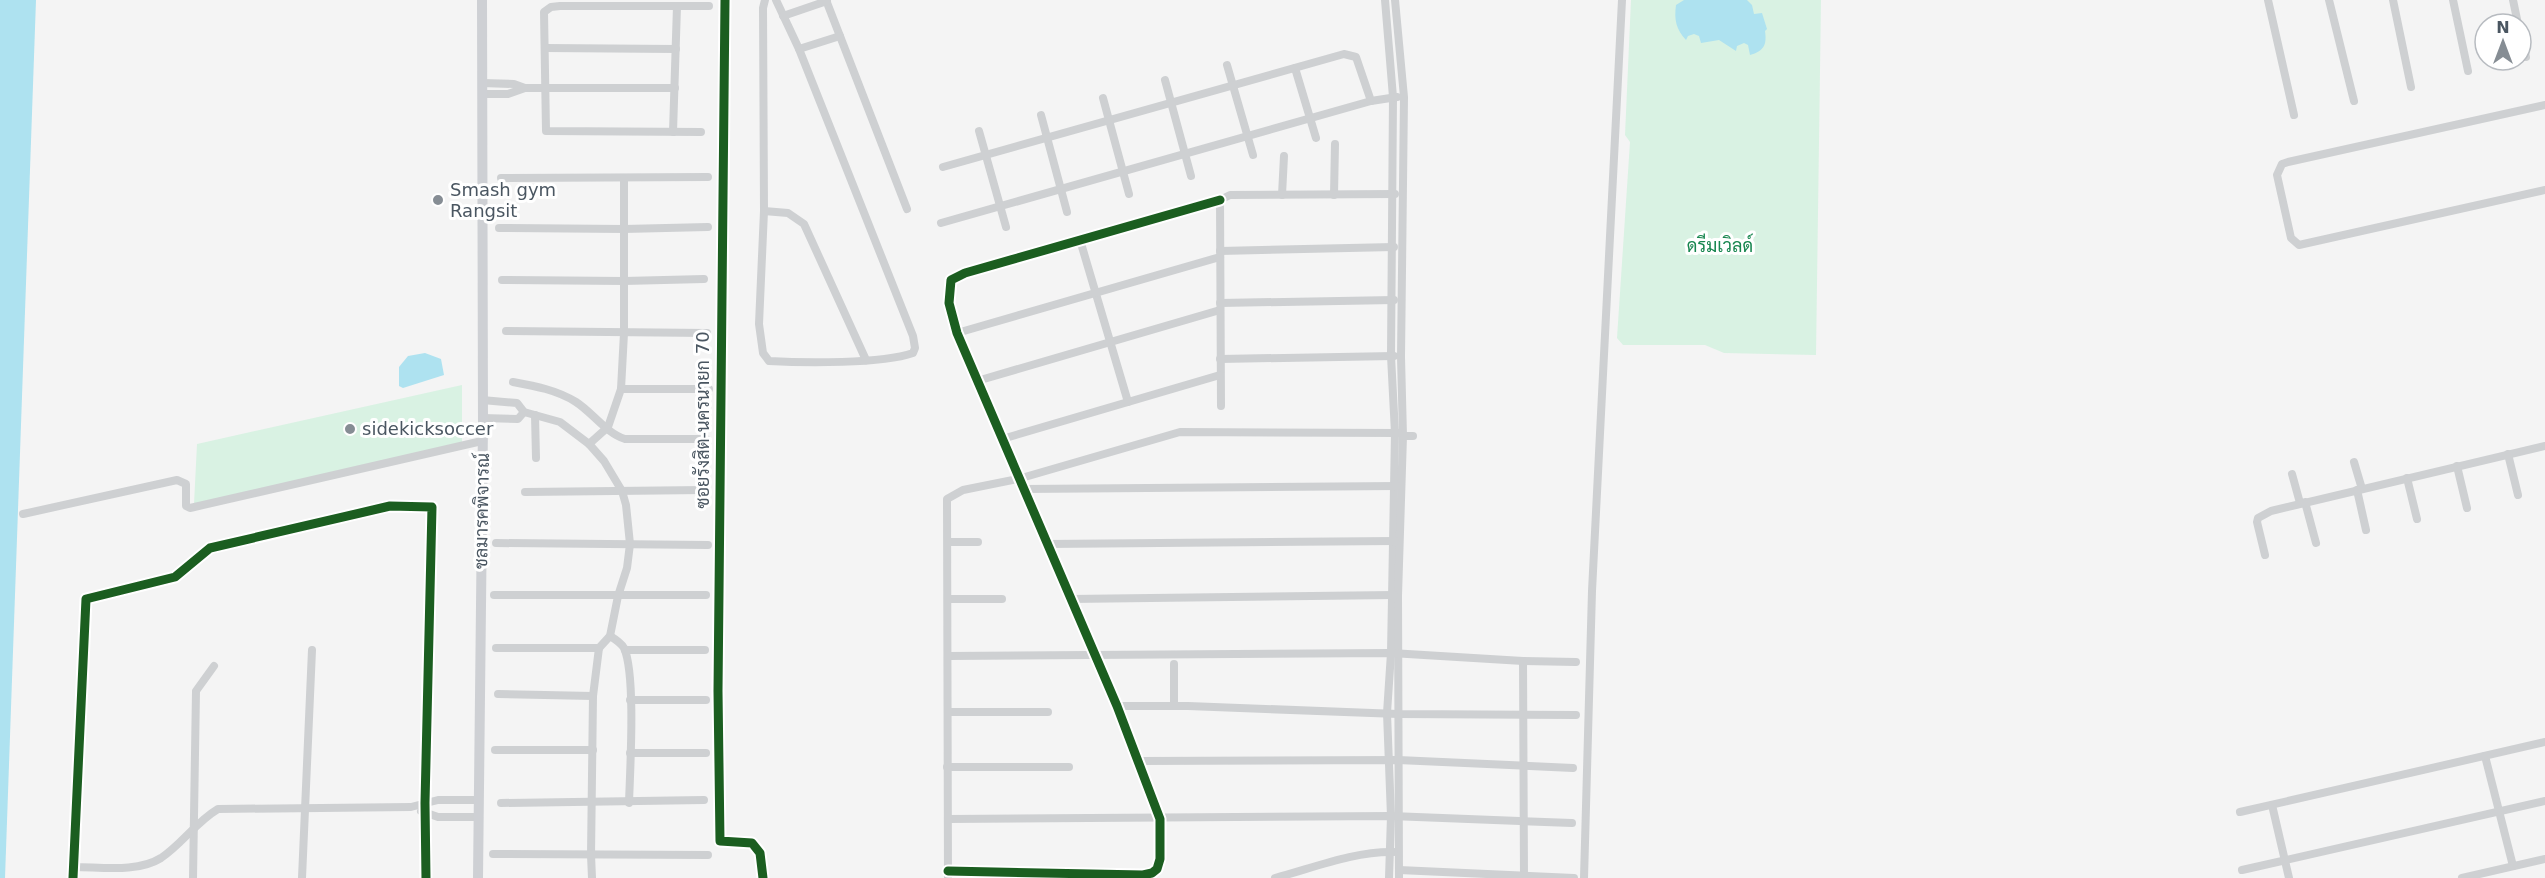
<svg xmlns="http://www.w3.org/2000/svg" width="2545" height="878" viewBox="0 0 2545 878" font-family="'DejaVu Sans',Sarabun,sans-serif">
	<style>
		.green { fill: #d9f2e3 }
		.water { fill: #aee2f0 }
		.lines { fill: none; stroke-linecap: round; stroke-linejoin: round }
		.street { stroke: #ced0d2; stroke-width: 8 }
		.secondary { stroke: #ced0d4; stroke-width: 10 }
		.cycleway-casing { stroke: #fff; stroke-width: 13 }
		.cycleway { stroke: #1b5e20; stroke-width: 9 }
		.poi-dot { fill: #868d94; stroke: #fff; stroke-width: 2 }
		.labels { text-anchor: middle; stroke-width: 6; stroke-linejoin: round; paint-order: stroke }
		.poi-label { font-size: 18px; fill: #4a5661; stroke: #fff; text-anchor: start }
		.park-label { font-size: 18px; fill: #17864f; stroke: #fff }
		.street-label { font-size: 18px; fill: #4a5661; stroke: #fff }
	</style>
	<rect width="100%" height="100%" fill="#f4f4f4"/>
	<!-- green -->
	<g class="green">
		<path d="M1631,0H1821L1816,355L1724,353L1705,345H1623L1617,338L1630,142L1625,135Z"/>
		<path d="M462,385V443L194,504L197,444Z"/>
	</g>
	<!-- water -->
	<g class="water">
		<path d="M0,0H36L5,878H0Z"/>
		<path d="M1684,0H1747L1752,5L1754,14L1762,13L1767,29L1765,31C1767,45 1764,51 1750,55L1748,45L1744,43L1737,46L1736,51L1719,40L1701,43L1699,36L1694,34L1688,36L1686,40C1676,29 1674,20 1676,5Z"/>
		<path d="M425,353L441,359L444,375L403,388L399,386V367L408,356Z"/>
	</g>
	<g class="lines">
		<!-- street -->
		<g class="street">
			<path d="M725,0L718,691L720,841L752,843L760,853L763,878"/>
			<path d="M765,0L763,8L764,211L759,324L763,353L769,361C804,363 881,364 913,353L915,348L913,336L799,49L776,0"/>
			<path d="M826,0L907,209"/>
			<path d="M1385,0L1393,97L1391,356L1395,433L1391,653L1387,713L1391,816L1389,878"/>
			<path d="M1395,0L1404,97L1401,357L1403,436L1398,596L1399,878"/>
			<path d="M2268,0L2294,115"/>
			<path d="M2329,0L2354,101"/>
			<path d="M2393,0L2411,87"/>
			<path d="M2453,0L2468,71"/>
			<path d="M2513,0L2518,24"/>
			<path d="M783,16L827,1"/>
			<path d="M2521,36L2526,57"/>
			<path d="M545,48L676,49"/>
			<path d="M799,49L840,36"/>
			<path d="M1227,65L1253,155"/>
			<path d="M1295,68L1316,138"/>
			<path d="M1165,80L1191,176"/>
			<path d="M482,83L514,84L525,88H675"/>
			<path d="M482,94H508L525,88"/>
			<path d="M1103,98L1129,194"/>
			<path d="M2545,105L2288,162L2282,164L2277,175L2291,238L2299,245L2545,190"/>
			<path d="M1041,115L1067,212"/>
			<path d="M979,131L1006,227"/>
			<path d="M673,132L677,6"/>
			<path d="M701,132L546,131L544,12L551,7L560,6H709"/>
			<path d="M943,167L1344,54L1356,57L1371,101"/>
			<path d="M501,178L708,177"/>
			<path d="M1282,195L1284,156"/>
			<path d="M1334,195L1335,144"/>
			<path d="M764,211L788,213L804,224L866,360"/>
			<path d="M941,223L1371,101L1397,97"/>
			<path d="M499,228L624,229L708,227"/>
			<path d="M1080,240L1128,402"/>
			<path d="M1220,251L1394,247"/>
			<path d="M502,280L624,281L704,279"/>
			<path d="M1220,303L1394,300"/>
			<path d="M506,331L707,333"/>
			<path d="M957,333L1220,257"/>
			<path d="M1220,359L1394,356"/>
			<path d="M977,381L1220,310"/>
			<path d="M513,382C535,386 557,390 576,402C593,413 606,433 625,439H706"/>
			<path d="M621,389H709"/>
			<path d="M482,400L517,403L524,412L560,422L589,444L604,461L622,491L626,505L630,544L627,568L618,596L610,636L599,648L593,696L591,855L592,878"/>
			<path d="M1221,406L1220,200L1230,195L1395,194"/>
			<path d="M535,415L536,458"/>
			<path d="M482,418L518,419L524,412"/>
			<path d="M1403,436H1413"/>
			<path d="M1002,439L1220,375"/>
			<path d="M589,444L608,427L621,389L624,333V179"/>
			<path d="M2508,454L2518,495"/>
			<path d="M2354,462L2362,489"/>
			<path d="M2457,466L2467,508"/>
			<path d="M2292,474L2300,503"/>
			<path d="M2407,478L2417,519"/>
			<path d="M1023,489L1397,486"/>
			<path d="M2357,490L2366,530"/>
			<path d="M525,492L704,490"/>
			<path d="M2305,502L2316,543"/>
			<path d="M23,514L177,480L186,484V506L190,508L482,441"/>
			<path d="M948,542H978"/>
			<path d="M496,543L708,545"/>
			<path d="M1047,544L1395,541"/>
			<path d="M2265,555L2257,522L2258,518L2271,511L2545,446"/>
			<path d="M494,595H706"/>
			<path d="M948,599H1002"/>
			<path d="M1070,599L1394,595"/>
			<path d="M610,636C615,639 621,643 624,648C636,674 630,770 629,803"/>
			<path d="M496,648H599"/>
			<path d="M625,650H705"/>
			<path d="M948,656L1391,653L1523,661L1576,662"/>
			<path d="M1523,661L1524,878"/>
			<path d="M1174,664V706"/>
			<path d="M498,694L593,696"/>
			<path d="M630,700H706"/>
			<path d="M1117,706H1188L1398,714L1576,715"/>
			<path d="M948,712H1048"/>
			<path d="M495,750H593"/>
			<path d="M630,753H706"/>
			<path d="M2485,756L2513,866"/>
			<path d="M1139,761L1398,760L1573,768"/>
			<path d="M947,767H1069"/>
			<path d="M501,803L704,800"/>
			<path d="M2272,805L2289,878"/>
			<path d="M421,811L438,817H479"/>
			<path d="M2240,812L2545,742"/>
			<path d="M948,819L1391,816L1572,823"/>
			<path d="M493,854L708,855"/>
			<path d="M74,867C101,867 137,873 161,858C182,844 196,822 218,809L411,807L438,800H479"/>
			<path d="M1399,870L1574,878"/>
			<path d="M2242,870L2545,801"/>
			<path d="M948,871L1143,875L1152,873L1157,869L1160,859V819L1117,706L957,333L949,303L951,280L965,273L1220,200"/>
			<path d="M73,878L86,599L175,577L210,548L390,506L432,507L425,803L426,878"/>
			<path d="M193,878L196,691L214,666"/>
			<path d="M302,878L312,650"/>
			<path d="M948,878L947,499L963,490L1018,479L1180,432L1398,433"/>
			<path d="M1275,878C1313,868 1354,851 1394,852"/>
			<path d="M1584,878L1592,591L1622,0"/>
			<path d="M2462,878L2545,859"/>
		</g>
		<!-- secondary -->
		<path class="secondary" d="M478,878L483,424L482,0"/>
		<defs>
			<g id="cycleway">
				<path d="M725,0L718,691L720,841L752,843L760,853L763,878"/>
				<path d="M948,871L1143,875L1152,873L1157,869L1160,859V819L1117,706L957,333L949,303L951,280L965,273L1220,200"/>
				<path d="M73,878L86,599L175,577L210,548L390,506L432,507L425,803L426,878"/>
			</g>
		</defs>
		<!-- cycleway casing -->
		<use href="#cycleway" class="cycleway-casing"/>
		<!-- cycleway -->
		<use href="#cycleway" class="cycleway"/>
	</g>
	<!-- markers -->
	<g class="poi-dot">
		<circle cx="438" cy="200" r="6"/>
		<circle cx="350" cy="429" r="6"/>
	</g>
	<g class="labels">
		<!-- poi labels -->
		<g class="poi-label">
			<text x="450" y="196">Smash gym<tspan x="450" dy="21">Rangsit</tspan></text>
			<text x="362" y="435">sidekicksoccer</text>
		</g>
		<!-- park labels -->
		<g class="park-label">
			<text x="1720" y="252">ดรีมเวิลด์</text>
		</g>
		<!-- street labels -->
		<g class="street-label">
			<text transform="translate(703 420) rotate(-90)" y="6">ซอยรังสิต-นครนายก 70</text>
			<text transform="translate(482 511) rotate(-89)" y="6">ชลมารคพิจารณ์</text>
		</g>
	</g>
	<!-- north arrow -->
	<g transform="translate(2503 42)"><circle r="28" fill="#ffffff" stroke="#b7bbc0" stroke-width="1.5"/>
	<path d="M0-4.5L10 22L0 15L-10 22Z" fill="#868d94"/>
	<text y="-9" font-size="16" font-weight="bold" text-anchor="middle" fill="#4a5661">N</text>
	</g>
</svg>
